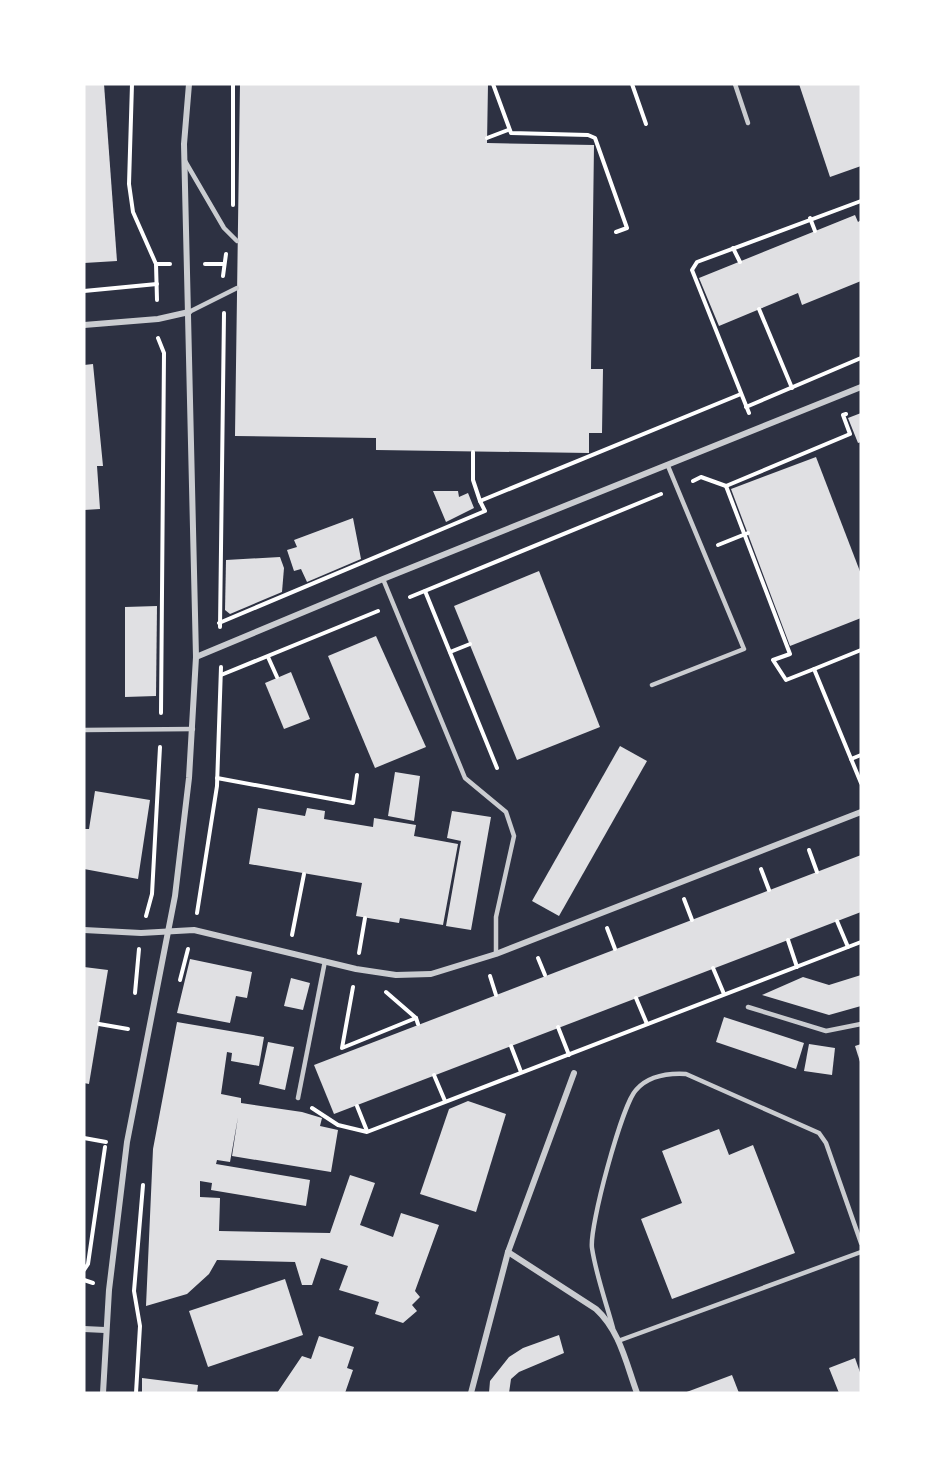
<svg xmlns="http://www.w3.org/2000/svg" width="945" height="1477" viewBox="0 0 945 1477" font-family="'Open Sans',sans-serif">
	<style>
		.building { fill: #e0e0e3 }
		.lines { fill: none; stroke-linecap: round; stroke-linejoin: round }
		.path { stroke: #fff; stroke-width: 4 }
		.service { stroke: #caccd0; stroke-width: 4.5 }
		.minor { stroke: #caccd0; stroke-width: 6 }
	</style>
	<rect width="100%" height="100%" fill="#2d3142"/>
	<!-- building -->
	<g class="building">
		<path d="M84,84H104L117,261L84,263Z"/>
		<path d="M240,84H488L487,143L594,145L591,369H603L602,433H589V453L376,450V438L235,436Z"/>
		<path d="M799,84H861V166L830,177Z"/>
		<path d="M855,215L858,222L861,220V281L802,305L798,293L719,326L699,278Z"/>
		<path d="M93,364L103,466H97L100,509L84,510V365Z"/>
		<path d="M861,413V442L858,443L848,418Z"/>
		<path d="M816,457L861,574V618L790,646L731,489Z"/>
		<path d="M433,491H458L459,497L468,493L474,508L446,522Z"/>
		<path d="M353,518L361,559L307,582L301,569L294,571L287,550L297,547L294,540Z"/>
		<path d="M280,557L284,568L282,592L230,614L225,610L226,560Z"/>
		<path d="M539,571L600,727L517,760L454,606Z"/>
		<path d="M157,606L156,696L125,697V607Z"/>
		<path d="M376,636L426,747L375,768L328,656Z"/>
		<path d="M291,672L310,719L284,729L265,683Z"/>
		<path d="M620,746L647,761L559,916L532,901Z"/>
		<path d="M395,772L420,776L414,821L388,816Z"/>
		<path d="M95,791L150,800L138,879L84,869V829H89Z"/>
		<path d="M258,808L305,816L307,808L325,811L324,819L373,827L374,818L416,825L414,836L458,844L443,925L400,918L399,923L356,916L362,883L249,864Z"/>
		<path d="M452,811L491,817L471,930L446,926L461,841L447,838Z"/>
		<path d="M861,855V912L334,1114L314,1065Z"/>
		<path d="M190,959L252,972L247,998L236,996L230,1023L177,1013Z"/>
		<path d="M84,967L108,970L89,1084L84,1083Z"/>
		<path d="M861,975V1006L829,1015L762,995L803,977L829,985Z"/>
		<path d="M291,978L310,983L303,1010L284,1006Z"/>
		<path d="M724,1017L804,1043L796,1069L716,1042Z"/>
		<path d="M177,1022L264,1037L259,1066L231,1061L232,1053L227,1052L221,1094L241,1098V1103L302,1112L322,1118L320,1126L338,1130L331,1172L232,1156L238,1117L230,1162L217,1160L216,1164L310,1180L306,1206L211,1190L212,1183L200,1181V1197L220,1198L219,1231L330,1233L350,1175L375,1183L360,1225L393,1237L401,1213L439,1225L415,1291L420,1297L412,1305L417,1311L403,1323L375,1314L379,1302L339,1290L348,1266L321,1258L312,1285H302L295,1262L217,1260L209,1274L187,1294L146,1306L153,1149Z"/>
		<path d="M268,1042L294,1047L285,1090L259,1084Z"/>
		<path d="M809,1044L835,1048L832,1075L804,1071Z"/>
		<path d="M861,1044V1065L855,1046Z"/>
		<path d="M468,1101L506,1114L476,1212L420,1194L449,1109Z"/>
		<path d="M719,1129L729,1155L753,1145L795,1253L672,1299L641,1219L682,1203L662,1151Z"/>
		<path d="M285,1279L303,1335L208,1367L189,1311Z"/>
		<path d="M559,1335L564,1353L519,1372L511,1379L509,1393H489L490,1381L509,1357L523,1348Z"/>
		<path d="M319,1336L354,1347L347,1368L353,1370L345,1393H277L302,1356L311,1359Z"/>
		<path d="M855,1358L861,1375V1393H839L829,1368Z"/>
		<path d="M732,1375L739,1393H684Z"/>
		<path d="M142,1378L198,1385L197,1393H142Z"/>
	</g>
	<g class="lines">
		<!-- path -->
		<g class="path">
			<path d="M132,84L129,184L133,212L156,264L157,300"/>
			<path d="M493,84L511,133L588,135L595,138L627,228L616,232"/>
			<path d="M632,84L646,124"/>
			<path d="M487,138L508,130"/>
			<path d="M233,205V84"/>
			<path d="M810,218L815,231"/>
			<path d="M733,248L740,262"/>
			<path d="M156,264H170"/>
			<path d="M205,264H223"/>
			<path d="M223,276L226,254"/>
			<path d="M84,291L157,284"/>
			<path d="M759,309L792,388"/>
			<path d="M158,338L164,353L161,713"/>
			<path d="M746,407L861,358"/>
			<path d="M749,413L692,270L697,262L861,201"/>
			<path d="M473,452V480L480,501"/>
			<path d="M693,481L701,477L726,486L790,654L773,660L786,680L814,669L861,783"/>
			<path d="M726,486L850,434L843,415L846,414"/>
			<path d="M718,545L748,533"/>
			<path d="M425,591L497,768"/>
			<path d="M410,597L661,494"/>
			<path d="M219,623L485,511L480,501L741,394"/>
			<path d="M220,627L224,313"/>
			<path d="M450,652L470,644"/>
			<path d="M268,657L277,677"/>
			<path d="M814,669L861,650"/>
			<path d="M221,675L378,611"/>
			<path d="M851,759L861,755"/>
			<path d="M217,778L353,803L357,775"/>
			<path d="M809,850L817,872"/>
			<path d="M761,869L769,890"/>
			<path d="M684,899L692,920"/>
			<path d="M197,913L217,786L221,667"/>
			<path d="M146,916L152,894L160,747"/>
			<path d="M837,921L848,947"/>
			<path d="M607,928L615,949"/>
			<path d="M292,935L304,874"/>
			<path d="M788,940L797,967"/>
			<path d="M359,953L365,918"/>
			<path d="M538,958L545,975"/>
			<path d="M713,968L724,994"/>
			<path d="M490,976L496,995"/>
			<path d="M180,980L188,949"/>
			<path d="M353,987L342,1048L416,1018L386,992"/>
			<path d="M135,993L139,949"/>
			<path d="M636,998L647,1024"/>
			<path d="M416,1018L418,1024"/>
			<path d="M99,1024L128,1029"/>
			<path d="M558,1027L569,1055"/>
			<path d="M511,1046L521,1072"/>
			<path d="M434,1075L445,1101"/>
			<path d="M357,1106L367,1131"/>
			<path d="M312,1108L338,1125L367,1132L861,942"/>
			<path d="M84,1138L106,1142"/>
			<path d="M84,1270L88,1264L105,1147"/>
			<path d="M84,1280L93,1283"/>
			<path d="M136,1393L140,1326L134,1291L143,1185"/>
		</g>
		<!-- service -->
		<g class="service">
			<path d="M735,84L748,123"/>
			<path d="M185,161L224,228L237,241"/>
			<path d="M189,312L237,288"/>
			<path d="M383,579L465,778L506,812L514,836L496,917V954"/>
			<path d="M652,685L744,649L668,466"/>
			<path d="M84,730L193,729"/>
			<path d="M748,1007L826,1031L861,1024"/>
			<path d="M298,1098L325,961"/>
			<path d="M613,1328C606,1302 596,1275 592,1248C589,1227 622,1105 636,1090C649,1075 668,1073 686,1074L819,1133L826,1143L861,1243"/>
			<path d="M618,1341L861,1252"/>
		</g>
		<!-- minor -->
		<g class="minor">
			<path d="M84,325L158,319L189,312"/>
			<path d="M196,657L383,579L861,387"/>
			<path d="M84,930L141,933L194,930L356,969L396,975L431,974L496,954L861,812"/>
			<path d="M508,1252L596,1309C620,1331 626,1363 637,1393"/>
			<path d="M84,1329L105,1330"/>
			<path d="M103,1393L109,1290L127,1142L175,896L189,778L196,657L184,144L189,84"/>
			<path d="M471,1393L508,1252L574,1073"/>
		</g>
	</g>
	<!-- border -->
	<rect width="945" height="1477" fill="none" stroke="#ffffff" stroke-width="171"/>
</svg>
